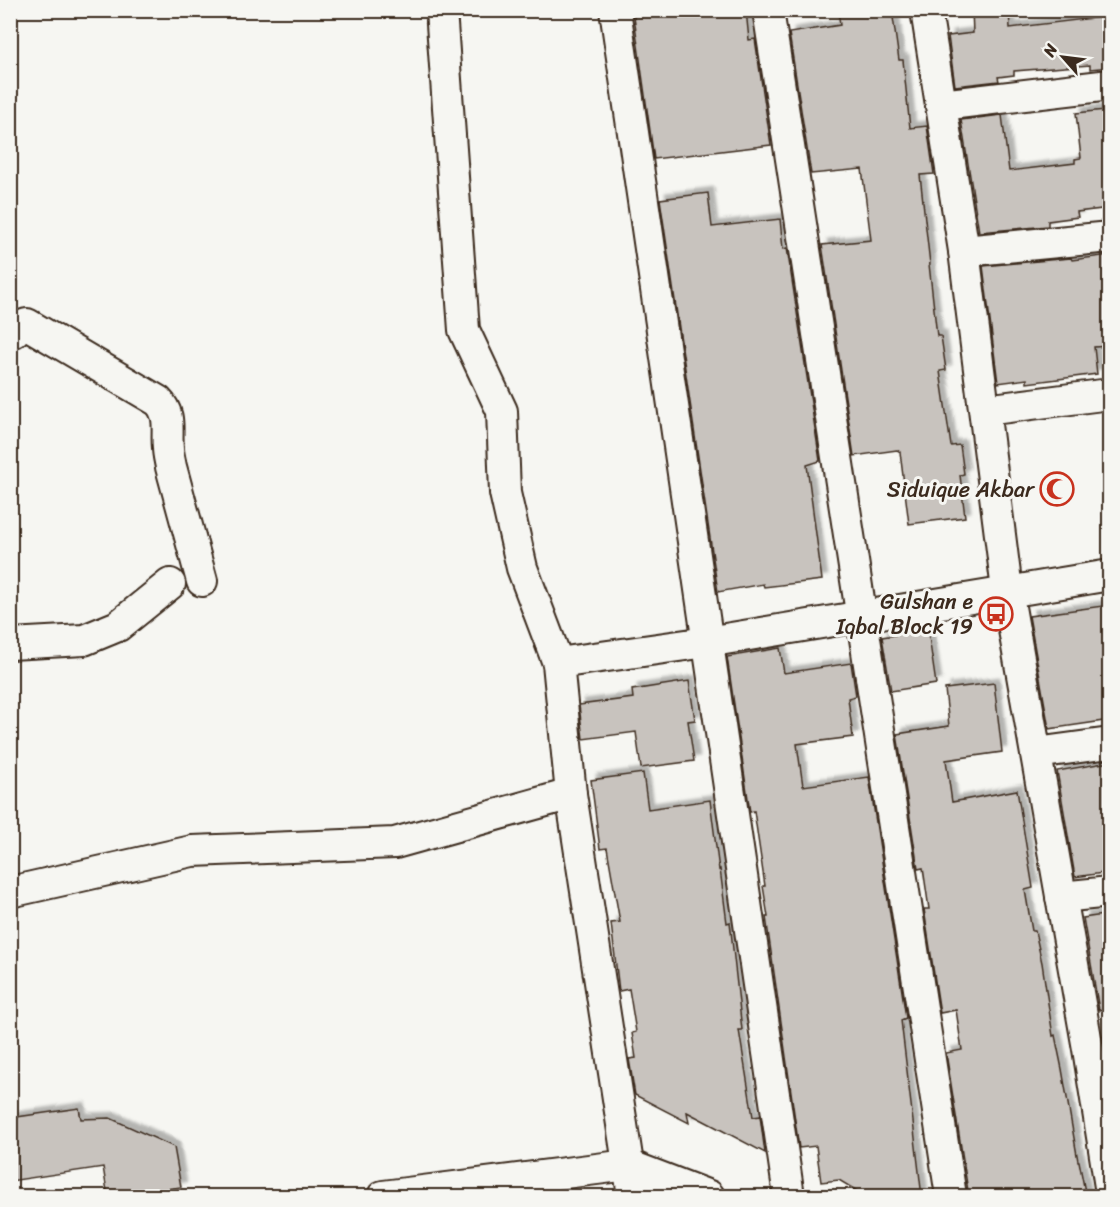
<svg xmlns="http://www.w3.org/2000/svg" width="1120" height="1207" viewBox="0 0 1120 1207" font-family="Sriracha,sans-serif">
	<style>
		.building { fill: #c8c3be; stroke: #3b2a1e; stroke-width: 1.5; filter: url(#shadow) }
		.lines { fill: none; stroke-linecap: round; stroke-linejoin: round }
		.minor-casing { stroke: #3b2a1e; stroke-width: 34 }
		.minor { stroke: #f6f6f2; stroke-width: 30 }
		.labels { text-anchor: middle; stroke-width: 6; stroke-linejoin: round; paint-order: stroke }
		.poi-label { font-size: 22px; fill: #3b2a1e; stroke: #f6f6f2; text-anchor: end }
	</style>
	<defs>
		<filter id="shadow"><feDropShadow dx="5.5" dy="-5.5" stdDeviation="1.5" flood-color="#0004"/></filter>
	</defs>
	<rect width="100%" height="100%" fill="#f6f6f2"/>
	<filter id="ink" filterUnits="userSpaceOnUse"><feTurbulence type="fractalNoise" baseFrequency=".0167" numOctaves="2"/><feDisplacementMap in="SourceGraphic" scale="12" xChannelSelector="R" yChannelSelector="G"/><feConvolveMatrix kernelMatrix="1 2 1 2 8 2 1 2 1" color-interpolation-filters="sRGB"/></filter>
	<g filter="url(#ink)">
		<!-- building -->
		<g class="building">
			<path d="M633,10H746L749,40L755,39L771,145L654,159Z"/>
			<path d="M838,10H892L899,60H903L910,128L927,126L934,174L920,175L930,264H929L937,336H941L946,370L940,371L951,446L960,445L964,474L960,475L965,517L909,524L900,452L897,450L854,456L822,245L871,240L862,169L811,174L789,33L840,25Z"/>
			<path d="M972,10H1009L1010,28L1110,16V67L1090,69V65L1014,71V75L998,77L999,81L955,86L948,36L973,33Z"/>
			<path d="M1105,110L1110,150V208L1077,212L1078,217L1048,221V226L979,232L961,120L1002,115L1009,171L1075,163V159L1081,158L1076,113Z"/>
			<path d="M708,193L712,227L780,219L783,249L787,248L820,461L807,465L822,580L764,587L763,584L718,592L660,199Z"/>
			<path d="M1110,255V346L1094,347L1097,374L1027,383V379L998,383L983,266L1071,258L1072,260Z"/>
			<path d="M1110,605V720L1049,729L1029,616Z"/>
			<path d="M928,630L936,684L891,691L882,637Z"/>
			<path d="M780,648L784,673L851,663L856,696L848,698L853,737L797,744L803,786L869,777L906,1018L901,1020L922,1197H867L839,1180L821,1182L816,1146L799,1148L766,917H768L763,886H765L754,811L750,812L727,657Z"/>
			<path d="M689,681L695,720L688,721L694,761L641,768L636,732L583,739L579,705L633,698L632,690Z"/>
			<path d="M994,683L1002,752L946,760L952,802L1017,790L1033,888L1025,890L1032,931H1035L1042,963L1053,1036L1055,1035L1062,1069L1078,1161H1079L1086,1197H969L946,1053L962,1050L956,1010L940,1013L924,909H929L923,868L918,869L897,734L949,726L945,689Z"/>
			<path d="M1110,762V872L1075,877L1057,771Z"/>
			<path d="M643,773L648,809L710,800L719,870L720,869L727,923L730,922L742,1030H739L753,1117L760,1116L765,1153L687,1112L689,1123L635,1095L629,1059L636,1058L632,1033L636,1032L629,989L619,991L611,923L620,922L607,848L600,849L591,780Z"/>
			<path d="M1110,914V1009L1099,1010L1083,918Z"/>
			<path d="M79,1108L81,1119L110,1118L174,1147L181,1187L108,1197L103,1167L10,1181V1118Z"/>
		</g>
		<g class="lines">
			<defs>
				<g id="minor">
					<path d="M441,10L464,330L502,411L505,493L522,568L558,663"/>
					<path d="M615,10L789,1196"/>
					<path d="M768,10L951,1196"/>
					<path d="M926,10L964,251L1007,590L1088,1049L1110,1187"/>
					<path d="M941,105L1110,85"/>
					<path d="M964,251L1110,237"/>
					<path d="M10,332H14L18,327L27,324L158,401C172,415 166,430 168,448C168,454 170,461 171,467L202,581"/>
					<path d="M985,410L1110,394"/>
					<path d="M10,644L84,640L118,626L170,584"/>
					<path d="M1036,753L1110,743"/>
					<path d="M10,892L192,851L395,843L571,794"/>
					<path d="M1061,897L1110,892"/>
					<path d="M383,1196L628,1165L709,1196"/>
					<path d="M633,1196L571,794L558,663L707,642L1110,575"/>
				</g>
			</defs>
			<!-- minor casing -->
			<use href="#minor" class="minor-casing"/>
			<!-- minor -->
			<use href="#minor" class="minor"/>
		</g>
	</g>
	<!-- icons -->
	<defs>
		<symbol id="mosque-ring" viewBox="-11 -11 22 22"><circle r="9.5" fill="#f6f6f2" stroke="#c8321e" stroke-width="1.5"/><path d="M3.5-4.9A6 6 0 1 0 3.5 4.9A5 5 0 1 1 3.5-4.9Z" fill="#c8321e"/></symbol>
		<symbol id="bus-ring" viewBox="-11 -11 22 22"><circle r="9.5" fill="#f6f6f2" stroke="#c8321e" stroke-width="1.5"/><path d="M-5-6H5V4H4V6H2V4H-2V6H-4V4H-5ZM-3.5-4V0h7V-4ZM-3.5 1.2v1.5H-2V1.2ZM2 1.2v1.5H3.5V1.2Z" fill="#c8321e"/></symbol>
	</defs>
	<g fill-rule="evenodd">
		<use href="#mosque-ring" x="1038" y="470" width="38" height="38"/>
		<use href="#bus-ring" x="977" y="595" width="38" height="38"/>
	</g>
	<g class="labels">
		<!-- poi labels -->
		<g class="poi-label">
			<text x="1034" y="497">Siduique Akbar</text>
			<text x="973" y="609">Gulshan e<tspan x="973" dy="25">Iqbal Block 19</tspan></text>
		</g>
	</g>
	<!-- margin -->
	<rect width="1120" height="1207" fill="none" stroke="#f6f6f2" stroke-width="36"/>
	<rect x="18" y="18" width="1084" height="1171" fill="none" stroke="#3b2a1e" stroke-width="2" filter="url(#ink)"/>
	<!-- north arrow -->
	<g transform="translate(1063 57) rotate(298)" stroke="#f6f6f2" stroke-width="4.5" paint-order="stroke">
	<path d="M0-4.5L10 22L0 15L-10 22Z" fill="#3b2a1e"/>
	<text y="-9" font-size="16" font-weight="bold" text-anchor="middle" fill="#3b2a1e">N</text>
	</g>
</svg>
